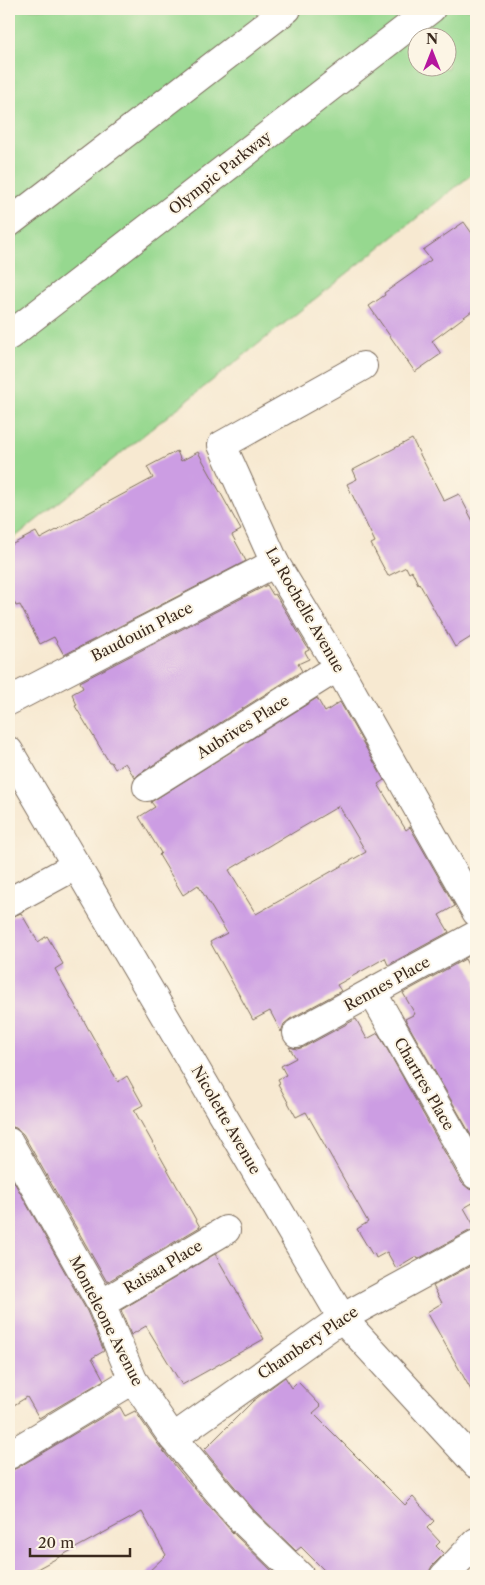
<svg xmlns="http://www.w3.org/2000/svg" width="485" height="1585" viewBox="0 0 485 1585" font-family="'Libre Caslon Text',serif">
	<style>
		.green { fill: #96d88f; stroke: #688156; fill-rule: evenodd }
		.building { fill: #cc9de3; fill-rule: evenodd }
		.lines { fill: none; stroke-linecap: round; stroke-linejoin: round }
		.minor-casing { stroke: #7d6d5d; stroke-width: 30 }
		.major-casing { stroke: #7d6d5d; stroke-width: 30 }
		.minor { stroke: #fff; stroke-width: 28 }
		.major { stroke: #fff; stroke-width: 28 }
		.labels { text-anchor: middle; stroke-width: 4; stroke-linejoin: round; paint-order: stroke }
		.street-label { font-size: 15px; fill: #3b2a1e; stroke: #fcf5e5 }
	</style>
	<rect width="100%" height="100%" fill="#fcf5e5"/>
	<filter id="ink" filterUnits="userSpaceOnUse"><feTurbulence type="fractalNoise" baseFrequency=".02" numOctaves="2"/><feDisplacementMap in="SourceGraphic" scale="10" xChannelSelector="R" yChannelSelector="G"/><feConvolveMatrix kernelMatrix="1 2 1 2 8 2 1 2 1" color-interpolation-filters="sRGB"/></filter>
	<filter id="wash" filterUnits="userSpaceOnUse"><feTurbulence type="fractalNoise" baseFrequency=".0096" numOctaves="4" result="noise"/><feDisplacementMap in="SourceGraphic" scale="20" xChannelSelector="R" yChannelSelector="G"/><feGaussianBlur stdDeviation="1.12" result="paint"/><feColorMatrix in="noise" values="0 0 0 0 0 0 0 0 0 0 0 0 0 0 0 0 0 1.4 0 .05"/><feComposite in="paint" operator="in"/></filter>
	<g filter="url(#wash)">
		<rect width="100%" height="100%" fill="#f7e9d1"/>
		<!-- green -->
		<path class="green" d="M9,9H476V171L9,542ZM418,38H448V68H418Z"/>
		<g id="blocks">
			<!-- building -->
			<g class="building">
				<path d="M464,222L476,239V308L432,341L441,354L415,372L369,306L385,295L384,293L431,260L423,250Z"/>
				<path d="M412,439L444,501L459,494L476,527V634L455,647L419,583L418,584L412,571L409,573L406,567L388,576L371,544L375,542L347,484L357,479L353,470Z"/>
				<path d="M177,451L181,461L198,452L241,530L232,535L246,561L64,655L54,637L40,644L20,605L16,606L9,592V546L36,532L40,539L153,478L147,467Z"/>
				<path d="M267,585L273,595L275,594L309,650L305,652L309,659L298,664L302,671L139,774L135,778L125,763L115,769L111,762H109L75,706L77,705L72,694L83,688L80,682Z"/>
				<path d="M317,698L325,712L340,702L384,780L378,784L406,830L410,827L455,906L439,915L449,932L388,965L385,958L337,985L341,991L290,1019L284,1024L281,1032L270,1011L253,1020L210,942L227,933L198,885L183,895L159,855L161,853L139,817L155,807L151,802ZM339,806L366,852L256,914L229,870L290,833L291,834Z"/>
				<path d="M21,913L38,942L47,936L63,964L55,969L118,1082L127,1076L143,1105L134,1110L200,1227L107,1282L23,1134L16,1128L9,1126V918Z"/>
				<path d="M465,959L476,980V1144L405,1019L415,1014L403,993Z"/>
				<path d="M356,1019L367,1039L378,1033L462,1183L469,1189L476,1191V1201L464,1208L476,1229L469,1231L418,1259L416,1256L396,1268L387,1252L376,1258L374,1253L372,1254L357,1229L368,1222L306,1112L296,1117L278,1084L280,1083L278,1079L286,1075L281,1066L296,1058L289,1047L297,1049L304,1047Z"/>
				<path d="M9,1173L87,1311L104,1351L92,1358L104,1380L39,1418L27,1397L9,1408Z"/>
				<path d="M215,1254L264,1339L182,1385L146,1326L131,1335L121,1310Z"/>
				<path d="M476,1263V1399L427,1312L442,1303L433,1286Z"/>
				<path d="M285,1377L292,1388L298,1382L321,1406L313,1413L405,1505L413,1497L434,1521L427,1528L440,1542L436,1546L444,1554L432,1566L429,1572V1576H330L301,1547L296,1551L254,1510L204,1450L253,1401Z"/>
				<path d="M119,1407H120L125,1416L135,1411L160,1447L181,1473L232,1532L274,1573L270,1576H144L166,1555L142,1512L24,1576H9V1471L17,1468Z"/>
			</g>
		</g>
	</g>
	<g filter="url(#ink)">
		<use href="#blocks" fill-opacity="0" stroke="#7d6d5d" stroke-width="1"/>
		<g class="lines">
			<defs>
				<g id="minor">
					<path d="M363,366L222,445L275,563L338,667L476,912"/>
					<path d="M9,701L275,563"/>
					<path d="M9,751L342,1318L476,1464"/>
					<path d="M147,787L338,667"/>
					<path d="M9,902L77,865"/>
					<path d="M372,992L476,1175"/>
					<path d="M297,1033L476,935"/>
					<path d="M9,1142L101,1304L133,1380L173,1438L243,1521L300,1576"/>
					<path d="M101,1304L226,1230"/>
					<path d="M173,1438L342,1318L476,1245"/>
					<path d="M9,1455L133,1380"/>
					<path d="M444,1576L476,1542"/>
				</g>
				<g id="major">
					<path d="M9,223L287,9"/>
					<path d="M9,336L431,9"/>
				</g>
			</defs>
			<!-- minor casing -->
			<use href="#minor" class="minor-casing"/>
			<!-- major casing -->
			<use href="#major" class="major-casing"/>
			<!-- minor -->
			<use href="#minor" class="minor"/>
			<!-- major -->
			<use href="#major" class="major"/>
		</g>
	</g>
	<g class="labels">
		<!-- street labels -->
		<g class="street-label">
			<text transform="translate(220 173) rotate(-38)" y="5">Olympic Parkway</text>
			<text transform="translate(305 610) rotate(60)" y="5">La Rochelle Avenue</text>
			<text transform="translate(142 632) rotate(-27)" y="5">Baudouin Place</text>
			<text transform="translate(243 727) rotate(-32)" y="5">Aubrives Place</text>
			<text transform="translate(387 984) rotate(-29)" y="5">Rennes Place</text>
			<text transform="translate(424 1084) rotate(60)" y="5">Chartres Place</text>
			<text transform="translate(226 1120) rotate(60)" y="5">Nicolette Avenue</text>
			<text transform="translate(163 1267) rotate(-31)" y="5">Raisaa Place</text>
			<text transform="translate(106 1321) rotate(63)" y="5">Monteleone Avenue</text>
			<text transform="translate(308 1343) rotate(-34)" y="5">Chambery Place</text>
		</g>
	</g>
	<!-- margin -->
	<rect width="485" height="1585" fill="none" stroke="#fcf5e5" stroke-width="30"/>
	<!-- north arrow -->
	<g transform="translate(432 52)"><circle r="24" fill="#fcf5e5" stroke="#afa495"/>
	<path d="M0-4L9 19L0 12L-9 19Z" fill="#b5179e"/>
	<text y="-8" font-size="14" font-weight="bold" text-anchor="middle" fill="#3b2a1e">N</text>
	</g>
	<!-- scale -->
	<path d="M30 1548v8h100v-8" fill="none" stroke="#3b2a1e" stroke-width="2.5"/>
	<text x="38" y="1548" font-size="15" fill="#3b2a1e" stroke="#fcf5e5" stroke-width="4" paint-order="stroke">20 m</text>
</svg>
